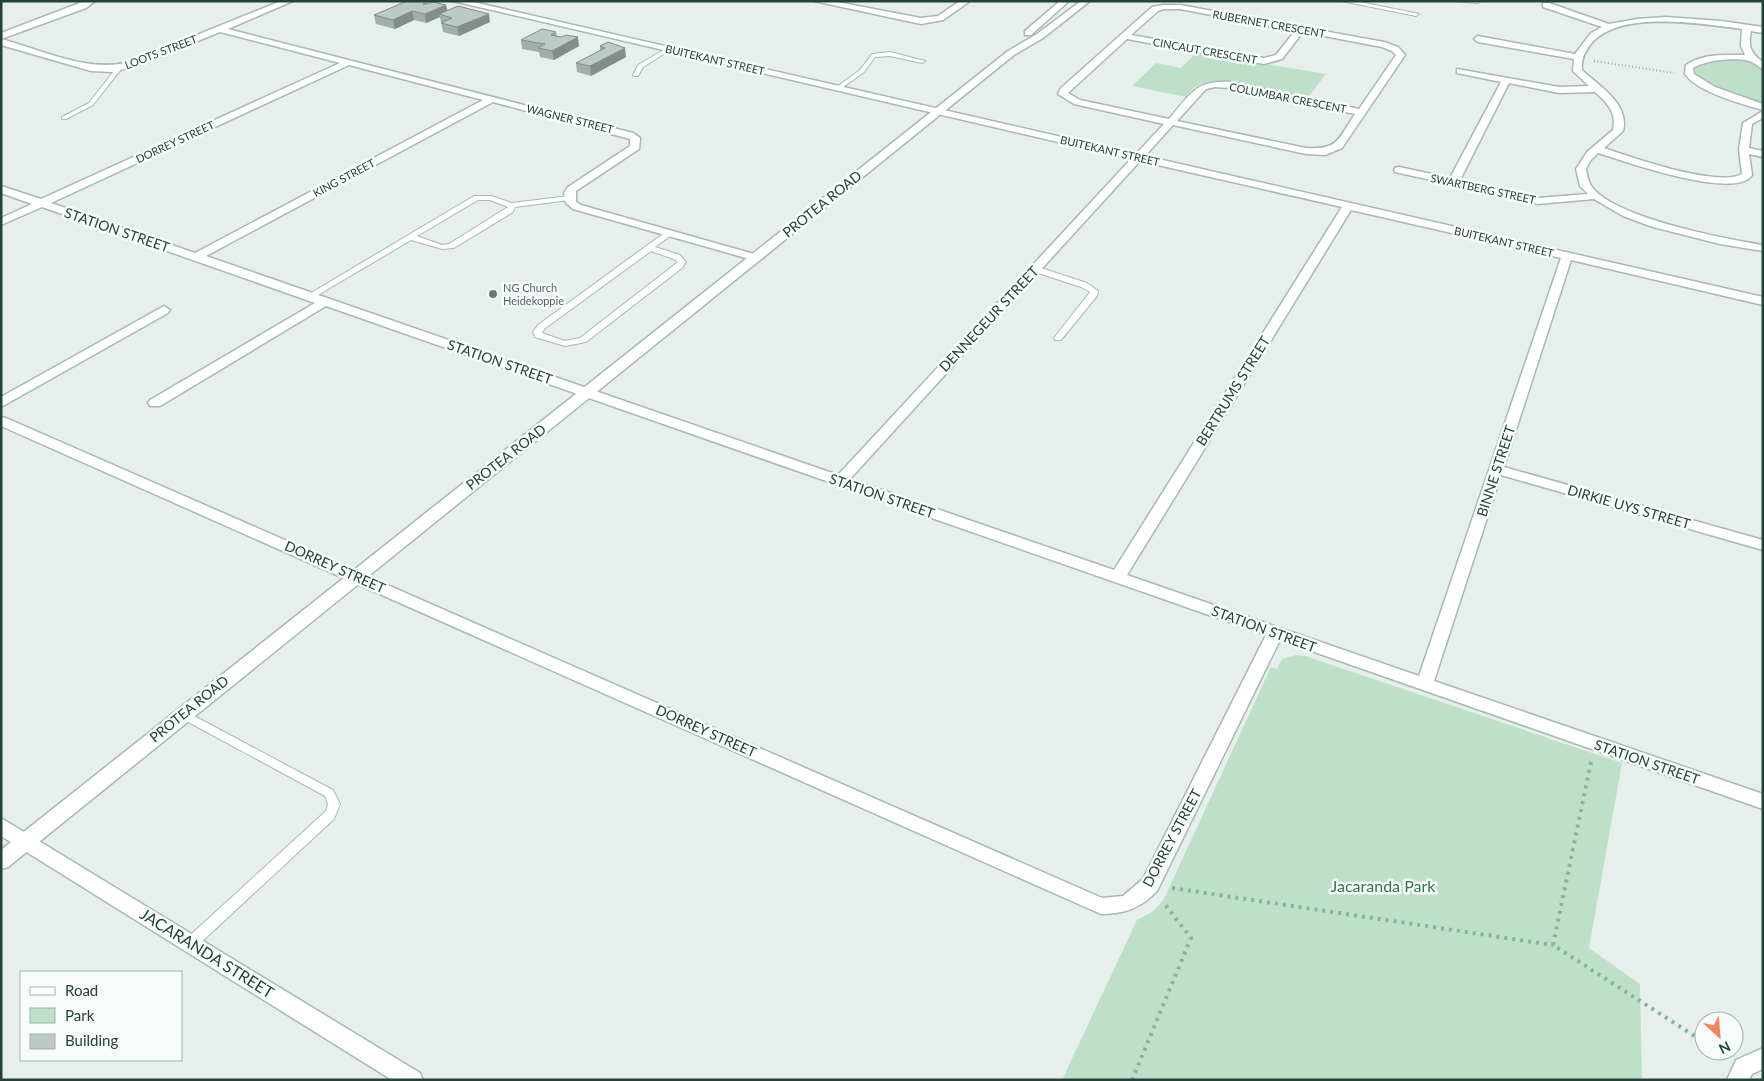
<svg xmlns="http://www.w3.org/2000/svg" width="1764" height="1081" viewBox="0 0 1764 1081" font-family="Lato,sans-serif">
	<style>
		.green { fill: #bfe0c8 }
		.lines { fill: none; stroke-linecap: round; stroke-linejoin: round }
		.service-casing { stroke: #a8b8b2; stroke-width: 2 }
		.minor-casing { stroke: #a8b8b2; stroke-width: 3 }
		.tertiary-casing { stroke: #a8b8b2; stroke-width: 3 }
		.path-far1 { stroke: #86b3a5; stroke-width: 2; stroke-dasharray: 1 2.5; stroke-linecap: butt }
		.path { stroke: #86b3a5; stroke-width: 4; stroke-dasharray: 3 5; stroke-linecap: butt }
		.service { fill: #fff; fill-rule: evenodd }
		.minor { fill: #fff; fill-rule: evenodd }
		.tertiary { fill: #fff; fill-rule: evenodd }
		.wall { fill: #a1aea9 }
		.shaded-wall { fill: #838d89 }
		.building { fill: #bbcac4; stroke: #838d89 }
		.worship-dot { fill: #6b7280; stroke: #f7fbf9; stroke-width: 2 }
		.labels { text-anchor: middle; stroke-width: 5; stroke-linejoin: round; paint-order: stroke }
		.far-street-label { font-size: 11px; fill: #24423a; stroke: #f7fbf9 }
		.far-worship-label { font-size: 11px; fill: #5b616d; stroke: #f7fbf9; text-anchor: start }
		.street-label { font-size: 14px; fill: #24423a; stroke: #f7fbf9 }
		.near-park-label { font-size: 16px; fill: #2d7a4b; stroke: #f7fbf9 }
		.near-street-label { font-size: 16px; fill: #24423a; stroke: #f7fbf9 }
	</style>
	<rect width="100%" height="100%" fill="#e6efeb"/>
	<!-- green -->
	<g class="green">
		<path d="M1197,52C1241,61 1283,66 1326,74L1307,99C1280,93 1225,77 1201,84C1194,86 1190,92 1186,97L1132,86L1156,63L1181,68Z"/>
		<path d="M1739,60L1752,63L1763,70V104L1710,85L1695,74V68C1707,59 1725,60 1739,60Z"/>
		<path d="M1296,655L1305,656L1622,763L1589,948L1640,984L1642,1080H1062L1137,920L1152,912L1163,901L1271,667L1277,669L1282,659Z"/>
	</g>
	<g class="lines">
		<defs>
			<g id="service">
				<path d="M1342,1H1355L1419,14L1416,16Z"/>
				<path d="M1454,1H1481L1478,3Z"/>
				<path d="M667,48L672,49L643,67L638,76H634L633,75L638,65Z"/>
				<path d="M890,52L925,61L922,63L890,56L875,57L864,72L839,90L834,89L860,70L872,54Z"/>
				<path d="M117,67L122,68L93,105L66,119H62V117L89,103Z"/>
				<path d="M474,196H491L512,203L569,196L573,198L569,200L515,207L513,212L454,248L442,249L411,240L313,298H307L306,296ZM478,200H490L508,207L449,244L442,245L417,236Z"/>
				<path d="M667,231H673L674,233L655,247L680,255L686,262L682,268L586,342L565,346L535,337L533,332L538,325ZM651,251L674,259L678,262L580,338L565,341L542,333L544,329Z"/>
				<path d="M1032,267H1038L1087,283L1098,291L1097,296L1061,340H1055L1054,338L1090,292L1081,287L1032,271Z"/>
				<path d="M183,710L333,790L340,804L334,819L196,947L191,949L186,947L184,943L186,939L326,811L328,804L325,796L179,717L177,714L179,711Z"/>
			</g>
			<g id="minor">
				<path d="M85,1H95L86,8L1,39V33Z"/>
				<path d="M281,1H293L228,29L633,133L640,138L639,149L576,191V202L581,205L761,256L763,258L757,261L753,260L573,209L566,203L564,193L568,187L630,146V139L493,102L206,256L838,475L1131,159L453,1H469L1136,154L1164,124L1074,104L1058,94L1061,88L1152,7L1163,5H1180L1384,42L1398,47L1405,55L1342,148L1325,155L1306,154L1173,125L1145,156L1763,297V305L1571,260L1504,467L1763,540V550L1501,475L1434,681L1763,794V809L1280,640L1157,891C1141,908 1124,914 1101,914L1,426V417L6,418L1102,898L1123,896L1143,879L1266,635L326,306L160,406H150L148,403L150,400L315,303L42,207L1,225V218L32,204L1,193V186L41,199L340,63L220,32L136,66L113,72L91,71L1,45V39C43,50 87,73 130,62ZM1163,9H1180L1295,31L1276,55L1264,58L1131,35L1158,11ZM1303,32L1382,47L1392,51L1396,55L1359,109L1230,82C1195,80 1190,95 1169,119L1080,100L1068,93L1127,39L1264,64L1282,59ZM349,65L483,100L195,253L51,203ZM1215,87L1230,88L1355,114C1338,139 1339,150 1306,148L1177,121L1206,89ZM1140,161L1342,207L1114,570L850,479ZM1351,210L1561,258L1419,676L1127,575Z"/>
				<path d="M814,1H832L921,18L938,16L960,1H970L943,20L921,24Z"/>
				<path d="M1543,3H1549L1609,24L1637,19L1665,17L1721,21L1763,27V33L1751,31C1748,46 1750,53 1763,62V69C1758,67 1754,62 1749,61C1735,57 1706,60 1693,68L1694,74L1715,87L1763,104V110C1742,104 1697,92 1685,74L1686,65C1704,53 1724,55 1745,55L1741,46L1742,29C1702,24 1618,9 1590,45C1584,53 1581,60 1582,70C1599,86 1630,104 1623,131L1604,148C1631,157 1718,188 1742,174L1739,149L1743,123L1763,111V118L1752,124L1749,148L1763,151V157L1749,154L1752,175C1736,201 1624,161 1598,153L1590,161L1586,169C1587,174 1588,180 1590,184C1608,217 1726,239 1763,245V251L1720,244L1653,227L1623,216L1594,199L1538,204L1395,172L1394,170L1395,168L1399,167L1450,178L1501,82L1457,73V69L1559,87L1589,86L1573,71L1574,59L1478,42L1474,39L1478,36L1575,54L1591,33L1602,27L1543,7ZM1509,83L1559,93L1595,92C1607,103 1617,112 1613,130L1587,152L1576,169L1580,186L1588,194L1538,198L1460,180Z"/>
				<path d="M164,306L170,310L168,313L1,407V397Z"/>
				<path d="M1,818L420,1073L423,1080H392L1,836Z"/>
				<path d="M1763,1048V1069L1752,1074L1749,1080H1727L1736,1060Z"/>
			</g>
			<g id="tertiary">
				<path d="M1060,1H1069L1031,35H1025V31Z"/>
				<path d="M1081,1H1090L1043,38L1014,55L8,867L1,869V850L1008,51L1037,34Z"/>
			</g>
		</defs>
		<!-- service casing -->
		<use href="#service" class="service-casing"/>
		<!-- minor casing -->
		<use href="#minor" class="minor-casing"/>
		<!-- tertiary casing -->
		<use href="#tertiary" class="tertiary-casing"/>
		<!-- path-far1 -->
		<path class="path-far1" d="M1594,61L1674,73"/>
		<!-- path -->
		<g class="path">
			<path d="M1591,762L1553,945L1704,1042"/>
			<path d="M1172,888L1553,945"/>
			<path d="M1718,1051L1726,1056"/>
			<path d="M1132,1080L1191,938L1163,902"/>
		</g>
		<!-- service -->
		<use href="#service" class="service"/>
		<!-- minor -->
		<use href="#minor" class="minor"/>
		<!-- tertiary -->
		<use href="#tertiary" class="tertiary"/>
	</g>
	<!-- wall -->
	<g class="wall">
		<path d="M416,2H427V4L447,11L490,22L459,36L443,32L440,17L426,23L414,20L395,29L376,24L374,15Z"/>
		<path d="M556,32L557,36L579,46L554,60L540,57L539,52L522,49L521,40Z"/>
		<path d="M608,42L626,57L591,76L577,72L576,63L600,50V46Z"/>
	</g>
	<!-- shaded-wall -->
	<g class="shaded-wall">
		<path d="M446,5L448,13L439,14L440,17L426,23L425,14Z"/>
		<path d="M412,11L414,20L395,29L393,20Z"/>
		<path d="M489,14L490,22L459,36L457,27Z"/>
		<path d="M578,37L579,46L554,60L552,51Z"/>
		<path d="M625,48L626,57L591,76L590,66Z"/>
	</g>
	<!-- building -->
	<g class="building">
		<path d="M407,1L416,2L418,1H424L427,2L423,4H426L433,2L446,5L425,14L412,11L393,20L374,15Z"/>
		<path d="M458,6L489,14L457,27L441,23L452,18L439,14Z"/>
		<path d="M542,29L556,32L551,35L561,37L566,35L578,37L552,51L538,48L545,44L521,40Z"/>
		<path d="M608,42L625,48L590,66L576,63L605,48L600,46Z"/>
	</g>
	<!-- markers -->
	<circle class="worship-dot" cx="493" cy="294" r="5"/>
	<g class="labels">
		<!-- far-street labels -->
		<g class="far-street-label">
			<text transform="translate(1269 24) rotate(10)" y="4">RUBERNET CRESCENT</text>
			<text transform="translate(1205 51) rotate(10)" y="4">CINCAUT CRESCENT</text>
			<text transform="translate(161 52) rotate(-21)" y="4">LOOTS STREET</text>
			<text transform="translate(715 60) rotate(13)" y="4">BUITEKANT STREET</text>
			<text transform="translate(1288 98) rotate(11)" y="4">COLUMBAR CRESCENT</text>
			<text transform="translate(570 119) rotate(14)" y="4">WAGNER STREET</text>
			<text transform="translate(175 142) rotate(-25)" y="4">DORREY STREET</text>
			<text transform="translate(1110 151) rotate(13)" y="4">BUITEKANT STREET</text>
			<text transform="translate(344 178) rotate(-28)" y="4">KING STREET</text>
			<text transform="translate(1483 189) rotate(12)" y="4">SWARTBERG STREET</text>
			<text transform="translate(1504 242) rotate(13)" y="4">BUITEKANT STREET</text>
		</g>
		<!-- far-worship labels -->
		<g class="far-worship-label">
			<text x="503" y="292">NG Church<tspan x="503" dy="13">Heidekoppie</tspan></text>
		</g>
		<!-- street labels -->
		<g class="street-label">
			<text transform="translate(822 204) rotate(-39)" y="5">PROTEA ROAD</text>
			<text transform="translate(117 230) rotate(19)" y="5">STATION STREET</text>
			<text transform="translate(989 319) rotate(-47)" y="5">DENNEGEUR STREET</text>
			<text transform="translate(500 362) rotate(19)" y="5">STATION STREET</text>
			<text transform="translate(1233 391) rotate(-58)" y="5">BERTRUMS STREET</text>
			<text transform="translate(506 457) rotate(-38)" y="5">PROTEA ROAD</text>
			<text transform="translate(1496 471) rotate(-72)" y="5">BINNE STREET</text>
			<text transform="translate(882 496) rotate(19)" y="5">STATION STREET</text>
			<text transform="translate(1629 507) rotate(16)" y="5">DIRKIE UYS STREET</text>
			<text transform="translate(335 567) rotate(24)" y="5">DORREY STREET</text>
			<text transform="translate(1264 629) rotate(20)" y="5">STATION STREET</text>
			<text transform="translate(189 709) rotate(-39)" y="5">PROTEA ROAD</text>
			<text transform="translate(706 731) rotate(24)" y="5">DORREY STREET</text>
			<text transform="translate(1647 762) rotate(19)" y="5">STATION STREET</text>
			<text transform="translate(1172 838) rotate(-62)" y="5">DORREY STREET</text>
		</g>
		<!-- near-park labels -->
		<g class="near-park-label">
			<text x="1383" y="892">Jacaranda Park</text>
		</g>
		<!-- near-street labels -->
		<g class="near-street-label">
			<text transform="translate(207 953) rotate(32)" y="6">JACARANDA STREET</text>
		</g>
	</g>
	<!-- border -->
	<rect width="1764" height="1081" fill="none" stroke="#24423a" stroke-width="5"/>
	<!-- legend -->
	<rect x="20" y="971" width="162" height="90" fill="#f7fbf9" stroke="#a3b1ad"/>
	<rect x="30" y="987" width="25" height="8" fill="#ffffff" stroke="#a3b1ad"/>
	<text x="65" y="996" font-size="15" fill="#24423a">Road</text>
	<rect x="30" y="1008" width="25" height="15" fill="#bfe0c8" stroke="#a3b1ad"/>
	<text x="65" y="1021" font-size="15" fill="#24423a">Park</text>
	<rect x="30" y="1034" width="25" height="15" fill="#bbcac4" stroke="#a3b1ad"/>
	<text x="65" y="1046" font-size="15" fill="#24423a">Building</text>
	<!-- north arrow -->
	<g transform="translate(1719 1036) rotate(154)"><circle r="24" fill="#f7fbf9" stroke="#a3b1ad"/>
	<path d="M0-4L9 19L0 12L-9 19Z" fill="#f4845f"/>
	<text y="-8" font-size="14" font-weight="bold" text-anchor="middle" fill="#24423a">N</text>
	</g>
</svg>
